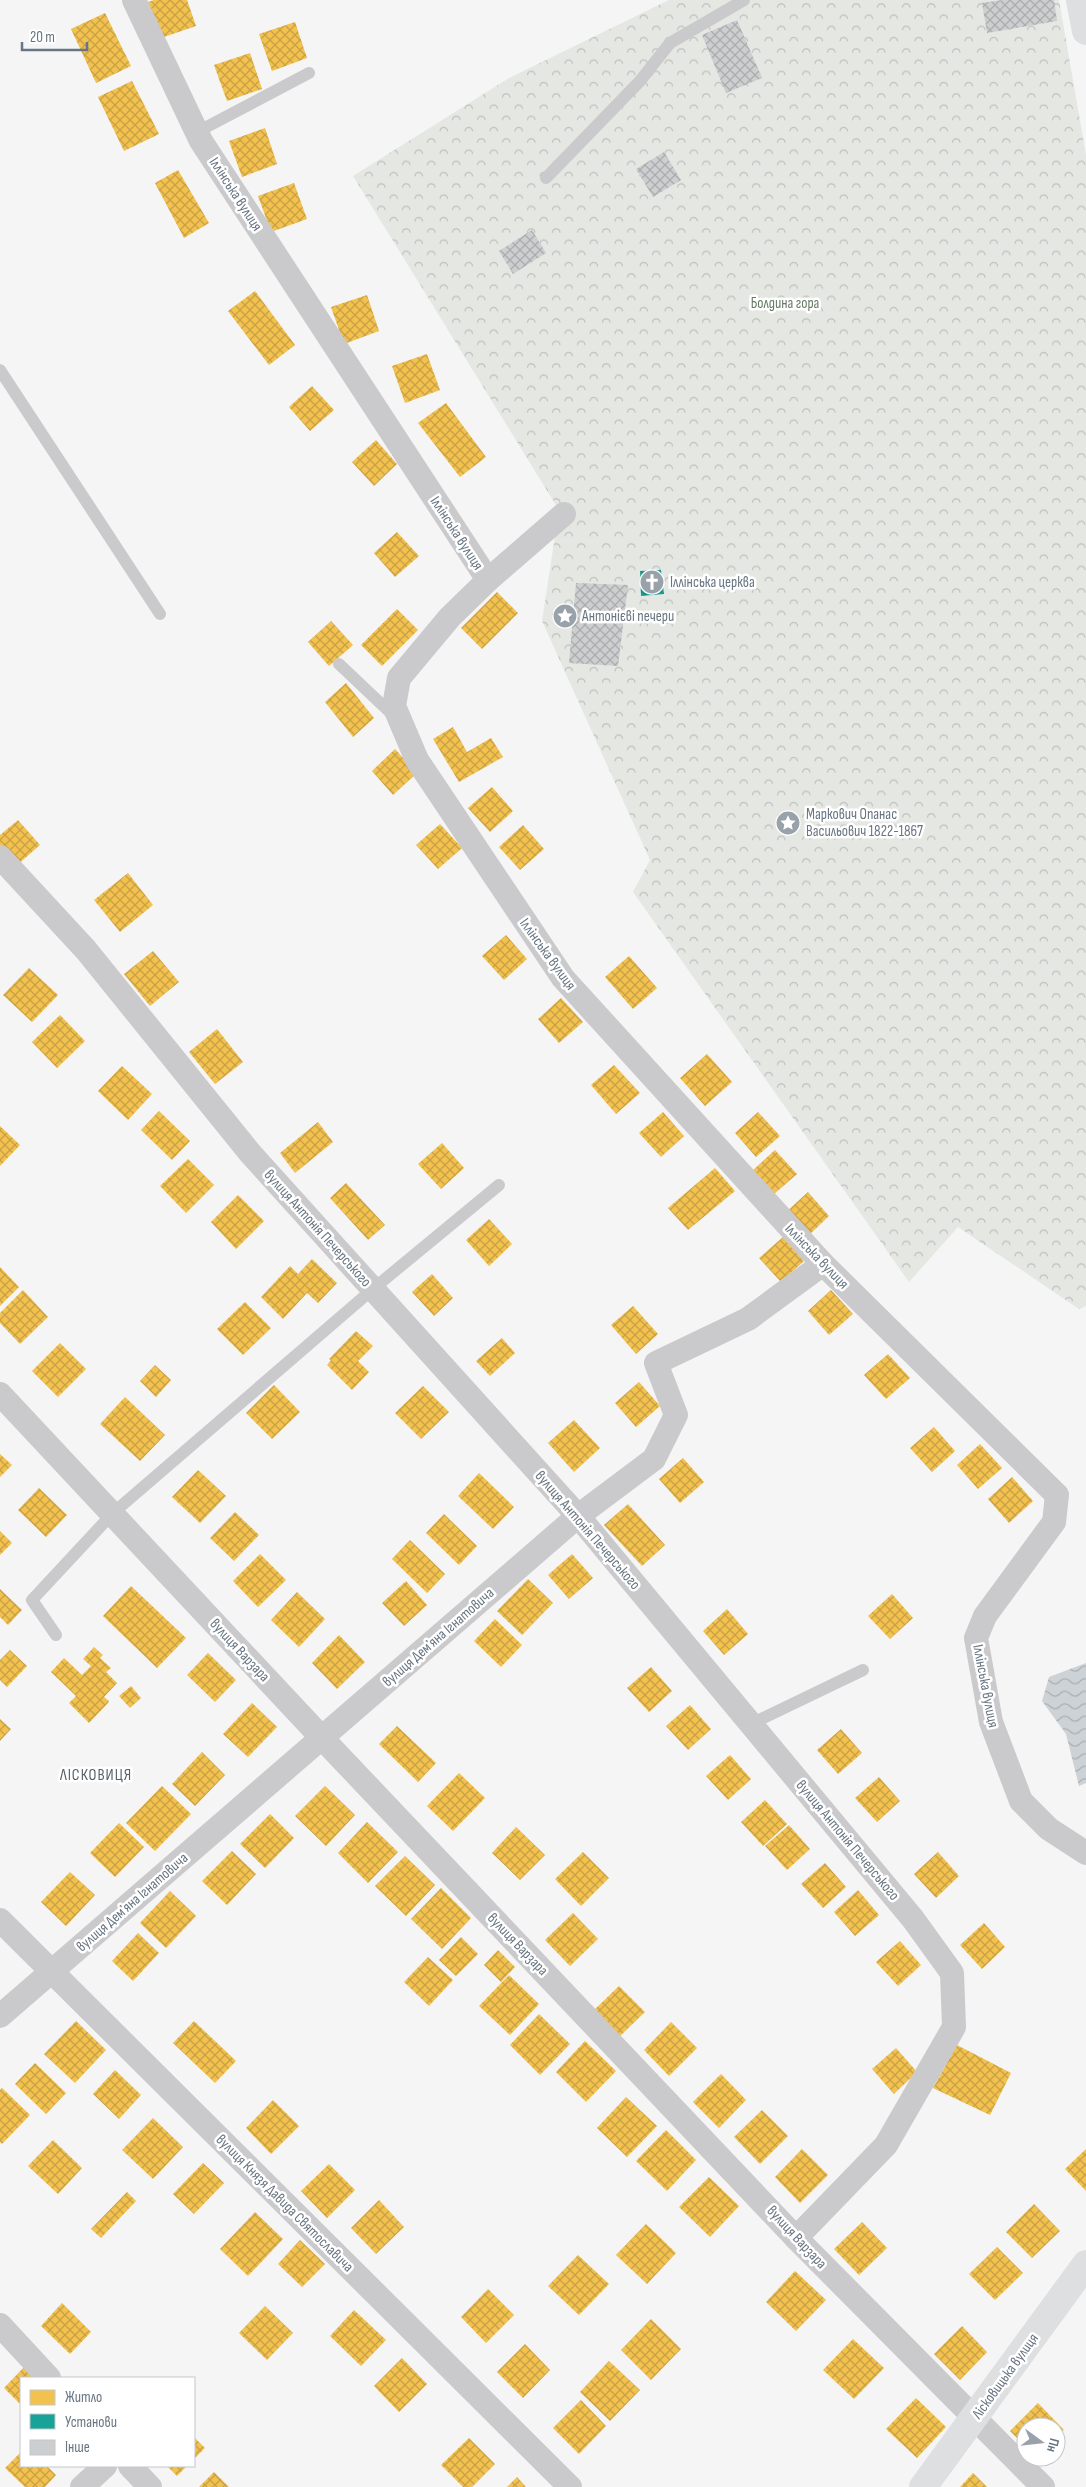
<svg xmlns="http://www.w3.org/2000/svg" width="1086" height="2487" viewBox="0 0 1086 2487" font-family="'Sofia Sans Condensed',sans-serif">
	<style>
		.forest { fill: url(#forest-crowns) }
		.water { fill: url(#water-waves) }
		.homes { fill: url(#homes-cross-hatch) }
		.public { fill: url(#public-cross-hatch) }
		.building { fill: url(#building-cross-hatch) }
		.lines { fill: none; stroke-linecap: round; stroke-linejoin: round }
		.service { stroke: #cacacc; stroke-width: 12 }
		.minor { stroke: #cacacc; stroke-width: 24 }
		.secondary { stroke: #dedfe0; stroke-width: 28 }
		.labels { text-anchor: middle; stroke-width: 5; stroke-linejoin: round; paint-order: stroke }
		.street-label { font-size: 15px; fill: #687582; stroke: #fff }
		.park-label { font-size: 15px; fill: #697a66; stroke: #fff }
		.poi-label { font-size: 15px; fill: #687582; stroke: #fff; text-anchor: start }
		.neighbourhood-label { font-size: 16px; letter-spacing: 1px; fill: #555f68; stroke: #fff }
	</style>
	<defs>
		<pattern id="forest-crowns" width="20" height="18" patternUnits="userSpaceOnUse" patternTransform="scale(1.25)"><rect width="20" height="18" fill="#e4e7e2"/><path d="M2 6a3 3 0 1 1 6 0M12 15a3 3 0 1 1 6 0" fill="none" stroke="#bdc0bd"/></pattern>
		<pattern id="water-waves" width="16" height="10" patternUnits="userSpaceOnUse" patternTransform="scale(1.25)"><rect width="16" height="10" fill="#ccd2d6"/><path d="M0 5q4-4 8 0t8 0" fill="none" stroke="#a9afb3"/></pattern>
		<pattern id="homes-cross-hatch" width="8" height="8" patternUnits="userSpaceOnUse" patternTransform="scale(1.25)"><rect width="8" height="8" fill="#f2c14e"/><path d="M0 0l8 8M0 8l8-8" fill="none" stroke="#c8a146"/></pattern>
		<pattern id="public-cross-hatch" width="8" height="8" patternUnits="userSpaceOnUse" patternTransform="scale(1.25)"><rect width="8" height="8" fill="#17a398"/><path d="M0 0l8 8M0 8l8-8" fill="none" stroke="#198981"/></pattern>
		<pattern id="building-cross-hatch" width="8" height="8" patternUnits="userSpaceOnUse" patternTransform="scale(1.25)"><rect width="8" height="8" fill="#cdcecf"/><path d="M0 0l8 8M0 8l8-8" fill="none" stroke="#aaacad"/></pattern>
	</defs>
	<rect width="100%" height="100%" fill="#f5f5f5"/>
	<!-- forest -->
	<path class="forest" d="M669,0H1059L1086,155V1306L1079,1309L958,1227L909,1282L633,892L650,860L542,621L559,510L353,176L509,78Z"/>
	<!-- water -->
	<path class="water" d="M1086,1663V1783L1079,1786L1066,1734L1042,1701L1049,1677Z"/>
	<!-- homes -->
	<g class="homes">
		<path d="M154,0H187L196,26L161,38L148,2Z"/>
		<path d="M105,13L131,66L96,83L71,29Z"/>
		<path d="M295,22L307,58L272,71L259,34Z"/>
		<path d="M250,53L262,89L227,101L214,65Z"/>
		<path d="M132,81L159,134L124,151L98,97Z"/>
		<path d="M265,128L277,164L242,177L229,141Z"/>
		<path d="M178,170L209,223L184,238L155,183Z"/>
		<path d="M294,183L307,219L271,232L258,196Z"/>
		<path d="M255,291L295,345L269,365L228,311Z"/>
		<path d="M367,295L379,331L344,344L331,307Z"/>
		<path d="M427,354L440,390L405,403L392,366Z"/>
		<path d="M312,386L334,410L310,431L289,407Z"/>
		<path d="M446,403L486,457L460,477L418,423Z"/>
		<path d="M376,440L397,464L374,486L352,462Z"/>
		<path d="M397,532L419,556L395,577L374,553Z"/>
		<path d="M497,592L518,613L482,649L461,628Z"/>
		<path d="M397,609L418,630L382,666L361,645Z"/>
		<path d="M331,621L353,645L329,666L308,642Z"/>
		<path d="M346,683L374,718L353,737L325,702Z"/>
		<path d="M453,727L467,752L491,738L503,757L459,782L433,739Z"/>
		<path d="M395,749L417,773L393,795L372,771Z"/>
		<path d="M492,787L513,811L490,832L468,808Z"/>
		<path d="M18,820L40,845L16,866L0,847V835Z"/>
		<path d="M440,824L462,848L438,869L416,845Z"/>
		<path d="M523,825L544,849L520,870L499,847Z"/>
		<path d="M128,873L153,905L120,932L94,900Z"/>
		<path d="M506,935L527,959L504,980L482,956Z"/>
		<path d="M153,951L179,982L150,1006L124,974Z"/>
		<path d="M629,956L657,988L633,1009L605,977Z"/>
		<path d="M29,968L58,995L32,1022L3,995Z"/>
		<path d="M561,998L583,1022L559,1043L538,1019Z"/>
		<path d="M60,1015L85,1041L57,1068L32,1042Z"/>
		<path d="M217,1029L243,1062L215,1084L189,1052Z"/>
		<path d="M707,1054L732,1082L705,1106L680,1078Z"/>
		<path d="M614,1065L640,1093L616,1114L591,1085Z"/>
		<path d="M122,1066L152,1094L128,1120L98,1091Z"/>
		<path d="M159,1111L190,1141L172,1160L141,1130Z"/>
		<path d="M663,1112L684,1136L661,1157L639,1133Z"/>
		<path d="M758,1112L780,1136L756,1157L735,1133Z"/>
		<path d="M318,1122L333,1142L295,1173L280,1153Z"/>
		<path d="M0,1126L20,1145L0,1166Z"/>
		<path d="M442,1143L464,1168L441,1189L418,1164Z"/>
		<path d="M775,1150L797,1174L773,1195L752,1171Z"/>
		<path d="M188,1159L214,1185L186,1213L160,1186Z"/>
		<path d="M715,1168L735,1191L688,1230L668,1208Z"/>
		<path d="M346,1183L385,1225L368,1240L330,1198Z"/>
		<path d="M808,1192L829,1216L806,1238L784,1214Z"/>
		<path d="M238,1195L264,1221L236,1249L211,1222Z"/>
		<path d="M489,1219L512,1244L489,1266L466,1240Z"/>
		<path d="M783,1237L804,1261L781,1282L759,1258Z"/>
		<path d="M312,1259L337,1283L318,1303L307,1293L283,1319L261,1297L290,1266L298,1274Z"/>
		<path d="M0,1267L19,1287L0,1306Z"/>
		<path d="M432,1274L453,1298L434,1316L412,1292Z"/>
		<path d="M23,1290L48,1317L20,1344L0,1323V1313Z"/>
		<path d="M831,1290L853,1314L829,1335L808,1311Z"/>
		<path d="M245,1302L271,1328L243,1355L217,1329Z"/>
		<path d="M633,1306L658,1334L636,1354L611,1325Z"/>
		<path d="M356,1331L373,1346L358,1361L369,1372L352,1390L327,1365L331,1360L329,1359Z"/>
		<path d="M502,1338L515,1353L490,1376L476,1361Z"/>
		<path d="M60,1343L86,1369L58,1397L32,1371Z"/>
		<path d="M888,1354L910,1378L886,1399L864,1375Z"/>
		<path d="M155,1365L171,1380L156,1397L140,1381Z"/>
		<path d="M639,1382L660,1406L636,1427L615,1403Z"/>
		<path d="M274,1385L300,1412L272,1439L246,1413Z"/>
		<path d="M423,1386L449,1412L421,1439L395,1413Z"/>
		<path d="M125,1397L165,1435L140,1461L100,1424Z"/>
		<path d="M574,1420L600,1448L574,1472L548,1443Z"/>
		<path d="M934,1427L955,1451L932,1472L910,1448Z"/>
		<path d="M980,1444L1002,1468L978,1489L957,1465Z"/>
		<path d="M0,1454L12,1465L0,1477Z"/>
		<path d="M683,1458L704,1482L680,1503L659,1479Z"/>
		<path d="M198,1470L226,1496L200,1523L172,1497Z"/>
		<path d="M479,1473L514,1507L493,1529L458,1496Z"/>
		<path d="M1012,1477L1033,1501L1009,1523L988,1499Z"/>
		<path d="M39,1488L67,1515L46,1537L18,1510Z"/>
		<path d="M628,1504L665,1545L642,1566L604,1525Z"/>
		<path d="M235,1512L259,1535L234,1561L210,1538Z"/>
		<path d="M444,1514L477,1546L459,1565L426,1533Z"/>
		<path d="M0,1531L12,1543L0,1555Z"/>
		<path d="M410,1540L445,1574L427,1593L392,1559Z"/>
		<path d="M260,1554L286,1580L258,1607L233,1581Z"/>
		<path d="M572,1554L593,1578L569,1599L548,1575Z"/>
		<path d="M528,1579L553,1603L522,1635L497,1611Z"/>
		<path d="M406,1581L427,1605L404,1626L382,1603Z"/>
		<path d="M131,1586L186,1638L157,1668L103,1616Z"/>
		<path d="M0,1589L22,1610L8,1625L0,1617Z"/>
		<path d="M297,1592L325,1619L299,1647L271,1620Z"/>
		<path d="M892,1594L913,1618L890,1639L868,1616Z"/>
		<path d="M727,1609L748,1634L724,1655L703,1631Z"/>
		<path d="M495,1619L522,1645L501,1667L474,1641Z"/>
		<path d="M339,1635L365,1662L337,1689L312,1663Z"/>
		<path d="M94,1647L103,1655L100,1658L111,1668L106,1672L117,1683L104,1697L109,1701L108,1703L89,1723L69,1703L76,1696L51,1672L64,1658L82,1675L91,1666L83,1659Z"/>
		<path d="M10,1650L27,1666L7,1687L0,1680V1660Z"/>
		<path d="M208,1653L236,1680L215,1702L187,1675Z"/>
		<path d="M651,1667L672,1691L649,1712L627,1688Z"/>
		<path d="M131,1686L141,1698L130,1708L119,1696Z"/>
		<path d="M252,1703L277,1727L248,1757L223,1734Z"/>
		<path d="M690,1705L711,1729L688,1750L666,1726Z"/>
		<path d="M0,1719L11,1729L0,1741Z"/>
		<path d="M397,1726L436,1763L418,1782L379,1744Z"/>
		<path d="M841,1729L862,1753L838,1774L817,1750Z"/>
		<path d="M202,1752L225,1775L195,1806L172,1784Z"/>
		<path d="M730,1755L751,1779L728,1800L706,1776Z"/>
		<path d="M459,1773L485,1798L453,1831L427,1806Z"/>
		<path d="M879,1777L900,1801L877,1822L855,1798Z"/>
		<path d="M162,1786L191,1814L155,1851L126,1823Z"/>
		<path d="M325,1786L355,1815L326,1846L295,1816Z"/>
		<path d="M765,1800L787,1824L763,1846L741,1822Z"/>
		<path d="M270,1814L294,1838L265,1868L240,1844Z"/>
		<path d="M367,1822L398,1852L368,1883L338,1853Z"/>
		<path d="M119,1823L144,1847L115,1877L90,1853Z"/>
		<path d="M789,1825L810,1849L787,1870L765,1846Z"/>
		<path d="M516,1827L545,1855L520,1880L492,1853Z"/>
		<path d="M232,1851L256,1874L227,1905L202,1881Z"/>
		<path d="M583,1852L609,1878L581,1906L555,1879Z"/>
		<path d="M938,1852L959,1876L936,1898L914,1874Z"/>
		<path d="M405,1856L435,1885L406,1916L375,1886Z"/>
		<path d="M825,1863L846,1887L823,1908L801,1884Z"/>
		<path d="M70,1872L95,1895L66,1926L41,1902Z"/>
		<path d="M441,1888L471,1918L442,1949L411,1919Z"/>
		<path d="M858,1890L879,1915L855,1936L834,1912Z"/>
		<path d="M170,1891L196,1916L166,1948L140,1923Z"/>
		<path d="M573,1913L598,1939L570,1966L545,1940Z"/>
		<path d="M984,1923L1005,1947L982,1969L960,1945Z"/>
		<path d="M138,1933L159,1953L133,1981L112,1961Z"/>
		<path d="M461,1937L478,1954L456,1976L439,1960Z"/>
		<path d="M900,1941L921,1965L898,1986L876,1962Z"/>
		<path d="M498,1950L515,1967L501,1982L484,1965Z"/>
		<path d="M428,1957L453,1980L429,2006L404,1982Z"/>
		<path d="M509,1975L539,2004L510,2035L479,2006Z"/>
		<path d="M619,1986L645,2012L617,2039L591,2013Z"/>
		<path d="M539,2014L570,2044L540,2075L510,2045Z"/>
		<path d="M76,2021L106,2050L75,2083L44,2054Z"/>
		<path d="M194,2021L236,2061L215,2083L173,2043Z"/>
		<path d="M671,2022L697,2048L669,2076L644,2050Z"/>
		<path d="M585,2041L616,2071L586,2102L556,2072Z"/>
		<path d="M957,2045L1011,2073L990,2115L933,2088Z"/>
		<path d="M896,2048L917,2072L894,2094L872,2069Z"/>
		<path d="M35,2063L66,2093L46,2114L15,2084Z"/>
		<path d="M115,2070L141,2095L119,2119L93,2094Z"/>
		<path d="M721,2074L746,2100L719,2128L693,2102Z"/>
		<path d="M2,2088L30,2115L2,2144L0,2142V2090Z"/>
		<path d="M626,2097L657,2126L627,2157L597,2128Z"/>
		<path d="M273,2100L299,2126L271,2154L246,2128Z"/>
		<path d="M762,2110L788,2136L760,2164L734,2137Z"/>
		<path d="M153,2118L183,2147L153,2179L122,2150Z"/>
		<path d="M666,2130L696,2160L667,2191L636,2161Z"/>
		<path d="M53,2140L82,2168L58,2194L28,2166Z"/>
		<path d="M802,2149L828,2175L800,2203L775,2177Z"/>
		<path d="M1086,2149V2191L1065,2169Z"/>
		<path d="M203,2163L224,2183L194,2214L173,2194Z"/>
		<path d="M329,2164L355,2190L327,2218L301,2191Z"/>
		<path d="M709,2177L739,2206L710,2237L679,2207Z"/>
		<path d="M127,2192L136,2201L101,2238L91,2229Z"/>
		<path d="M379,2200L404,2227L376,2254L351,2228Z"/>
		<path d="M1034,2204L1060,2231L1032,2258L1006,2232Z"/>
		<path d="M255,2212L283,2239L248,2276L220,2249Z"/>
		<path d="M862,2222L887,2248L859,2275L834,2249Z"/>
		<path d="M646,2224L676,2253L647,2284L616,2255Z"/>
		<path d="M300,2240L325,2264L302,2287L278,2264Z"/>
		<path d="M997,2247L1023,2273L995,2300L969,2274Z"/>
		<path d="M578,2255L609,2284L579,2315L548,2286Z"/>
		<path d="M795,2271L826,2300L796,2331L766,2302Z"/>
		<path d="M488,2289L514,2315L486,2343L461,2317Z"/>
		<path d="M62,2303L91,2332L70,2354L41,2326Z"/>
		<path d="M265,2306L293,2333L267,2360L239,2333Z"/>
		<path d="M354,2310L386,2340L361,2366L330,2336Z"/>
		<path d="M651,2319L681,2349L651,2380L621,2350Z"/>
		<path d="M962,2326L987,2352L960,2380L934,2354Z"/>
		<path d="M853,2339L884,2368L854,2399L823,2370Z"/>
		<path d="M525,2344L550,2370L523,2398L497,2372Z"/>
		<path d="M402,2358L427,2384L399,2412L374,2386Z"/>
		<path d="M609,2361L640,2390L610,2421L580,2392Z"/>
		<path d="M25,2366L38,2378H21V2405L4,2388Z"/>
		<path d="M916,2398L946,2427L917,2458L886,2429Z"/>
		<path d="M581,2400L606,2426L579,2454L553,2428Z"/>
		<path d="M1038,2403L1064,2430L1056,2437V2427H1026V2447L1010,2431Z"/>
		<path d="M194,2437L205,2448L194,2459Z"/>
		<path d="M469,2438L495,2464L472,2487H463L441,2465Z"/>
		<path d="M21,2452V2466H47L56,2475L45,2487H25L5,2468Z"/>
		<path d="M167,2466H187L177,2476Z"/>
		<path d="M214,2472L229,2487H199Z"/>
		<path d="M973,2473L987,2487H960Z"/>
		<path d="M517,2477L526,2487H507Z"/>
	</g>
	<!-- public -->
	<path class="public" d="M661,570L664,594L641,596L640,571Z"/>
	<!-- building -->
	<g class="building">
		<path d="M1002,0H1054L1057,21L987,33L982,3Z"/>
		<path d="M737,20L762,78L726,93L702,35Z"/>
		<path d="M664,152L681,180L653,197L636,169Z"/>
		<path d="M532,230L546,253L513,274L499,251Z"/>
		<path d="M576,583L628,585L618,666L569,663Z"/>
	</g>
	<g class="lines">
		<!-- service -->
		<g class="service">
			<path d="M197,132L309,73"/>
			<path d="M546,178L640,81L670,43L744,0"/>
			<path d="M0,370L160,614"/>
			<path d="M339,664L395,717"/>
			<path d="M56,1635L32,1600L113,1513L373,1289L499,1185"/>
			<path d="M751,1724L863,1670"/>
		</g>
		<!-- minor -->
		<g class="minor">
			<path d="M134,0L201,141L488,580L450,617L399,678L394,706L417,760L563,978L823,1264L1057,1495L1054,1522L985,1616L976,1638L991,1722L1021,1801L1049,1829L1086,1853"/>
			<path d="M488,580L564,514"/>
			<path d="M0,857L86,950L250,1153L578,1516L913,1919L952,1973L954,2027L886,2145L796,2238"/>
			<path d="M0,1394L322,1738L796,2238L1043,2487"/>
			<path d="M0,1920L570,2487"/>
			<path d="M0,2016L578,1516L654,1459L676,1415L656,1363L748,1319L823,1264"/>
			<path d="M0,2325L49,2378"/>
			<path d="M130,2466L150,2487"/>
			<path d="M82,2487L105,2466"/>
		</g>
		<!-- secondary -->
		<g class="secondary">
			<path d="M1080,0L1086,31"/>
			<path d="M923,2487L1086,2264"/>
		</g>
	</g>
	<!-- icons -->
	<defs>
		<symbol id="church-disc" viewBox="-11 -11 22 22"><circle r="9.5" fill="#99a2aa" stroke="#fff"/><path d="M-1.2-6h2.4v3.5h3.3v2.4h-3.3V6h-2.4V-.1h-3.3v-2.4h3.3Z" fill="#fff"/></symbol>
		<symbol id="sight-disc" viewBox="-11 -11 22 22"><circle r="9.5" fill="#99a2aa" stroke="#fff"/><path d="M0-6L1.8-2.2L6-1.7L2.9 1.2L3.7 5.4L0 3.3L-3.7 5.4L-2.9 1.2L-6-1.7L-1.8-2.2Z" fill="#fff"/></symbol>
	</defs>
	<g fill-rule="evenodd">
		<use href="#church-disc" x="638" y="568" width="28" height="28"/>
		<use href="#sight-disc" x="551" y="602" width="28" height="28"/>
		<use href="#sight-disc" x="774" y="809" width="28" height="28"/>
	</g>
	<g class="labels">
		<!-- street labels -->
		<g class="street-label">
			<text transform="translate(236 194) rotate(57)" y="5">Іллінська вулиця</text>
			<text transform="translate(457 533) rotate(57)" y="5">Іллінська вулиця</text>
			<text transform="translate(548 954) rotate(54)" y="5">Іллінська вулиця</text>
			<text transform="translate(318 1228) rotate(48)" y="5">вулиця Антонія Печерського</text>
			<text transform="translate(817 1256) rotate(46)" y="5">Іллінська вулиця</text>
			<text transform="translate(588 1530) rotate(49)" y="5">вулиця Антонія Печерського</text>
			<text transform="translate(438 1637) rotate(-41)" y="5">вулиця Демʼяна Ігнатовича</text>
			<text transform="translate(240 1650) rotate(47)" y="5">вулиця Варзара</text>
			<text transform="translate(986 1686) rotate(79)" y="5">Іллінська вулиця</text>
			<text transform="translate(848 1840) rotate(50)" y="5">вулиця Антонія Печерського</text>
			<text transform="translate(132 1902) rotate(-41)" y="5">вулиця Демʼяна Ігнатовича</text>
			<text transform="translate(518 1944) rotate(46)" y="5">вулиця Варзара</text>
			<text transform="translate(285 2203) rotate(45)" y="5">вулиця Князя Давида Святославича</text>
			<text transform="translate(797 2237) rotate(47)" y="5">вулиця Варзара</text>
			<text transform="translate(1005 2376) rotate(-54)" y="5">Лісковицька вулиця</text>
		</g>
		<!-- park labels -->
		<g class="park-label">
			<text x="785" y="308">Болдина гора</text>
		</g>
		<!-- poi labels -->
		<g class="poi-label">
			<text x="670" y="587">Іллінська церква</text>
			<text x="582" y="621">Антонієві печери</text>
			<text x="806" y="819">Маркович Опанас<tspan x="806" dy="17">Васильович 1822-1867</tspan></text>
		</g>
		<!-- neighbourhood labels -->
		<g class="neighbourhood-label">
			<text x="96" y="1780">ЛІСКОВИЦЯ</text>
		</g>
	</g>
	<!-- legend -->
	<rect x="20" y="2377" width="175" height="90" fill="#ffffff" stroke="#c3c8cd"/>
	<rect x="30" y="2390" width="25" height="15" fill="#f2c14e" stroke="#c3c8cd"/>
	<text x="65" y="2402" font-size="15" fill="#687582">Житло</text>
	<rect x="30" y="2414" width="25" height="15" fill="#17a398" stroke="#c3c8cd"/>
	<text x="65" y="2427" font-size="15" fill="#687582">Установи</text>
	<rect x="30" y="2440" width="25" height="15" fill="#cdcecf" stroke="#c3c8cd"/>
	<text x="65" y="2452" font-size="15" fill="#687582">Інше</text>
	<!-- north arrow -->
	<g transform="translate(1041 2442) rotate(105)"><circle r="24" fill="#ffffff" stroke="#c3c8cd"/>
	<path d="M0-4L9 19L0 12L-9 19Z" fill="#99a2aa"/>
	<text y="-8" font-size="14" font-weight="bold" text-anchor="middle" fill="#687582">Пн</text>
	</g>
	<!-- scale -->
	<path d="M22 42v8h65v-8" fill="none" stroke="#687582" stroke-width="2.5"/>
	<text x="30" y="42" font-size="15" fill="#687582" stroke="#ffffff" stroke-width="4" paint-order="stroke">20 m</text>
</svg>
